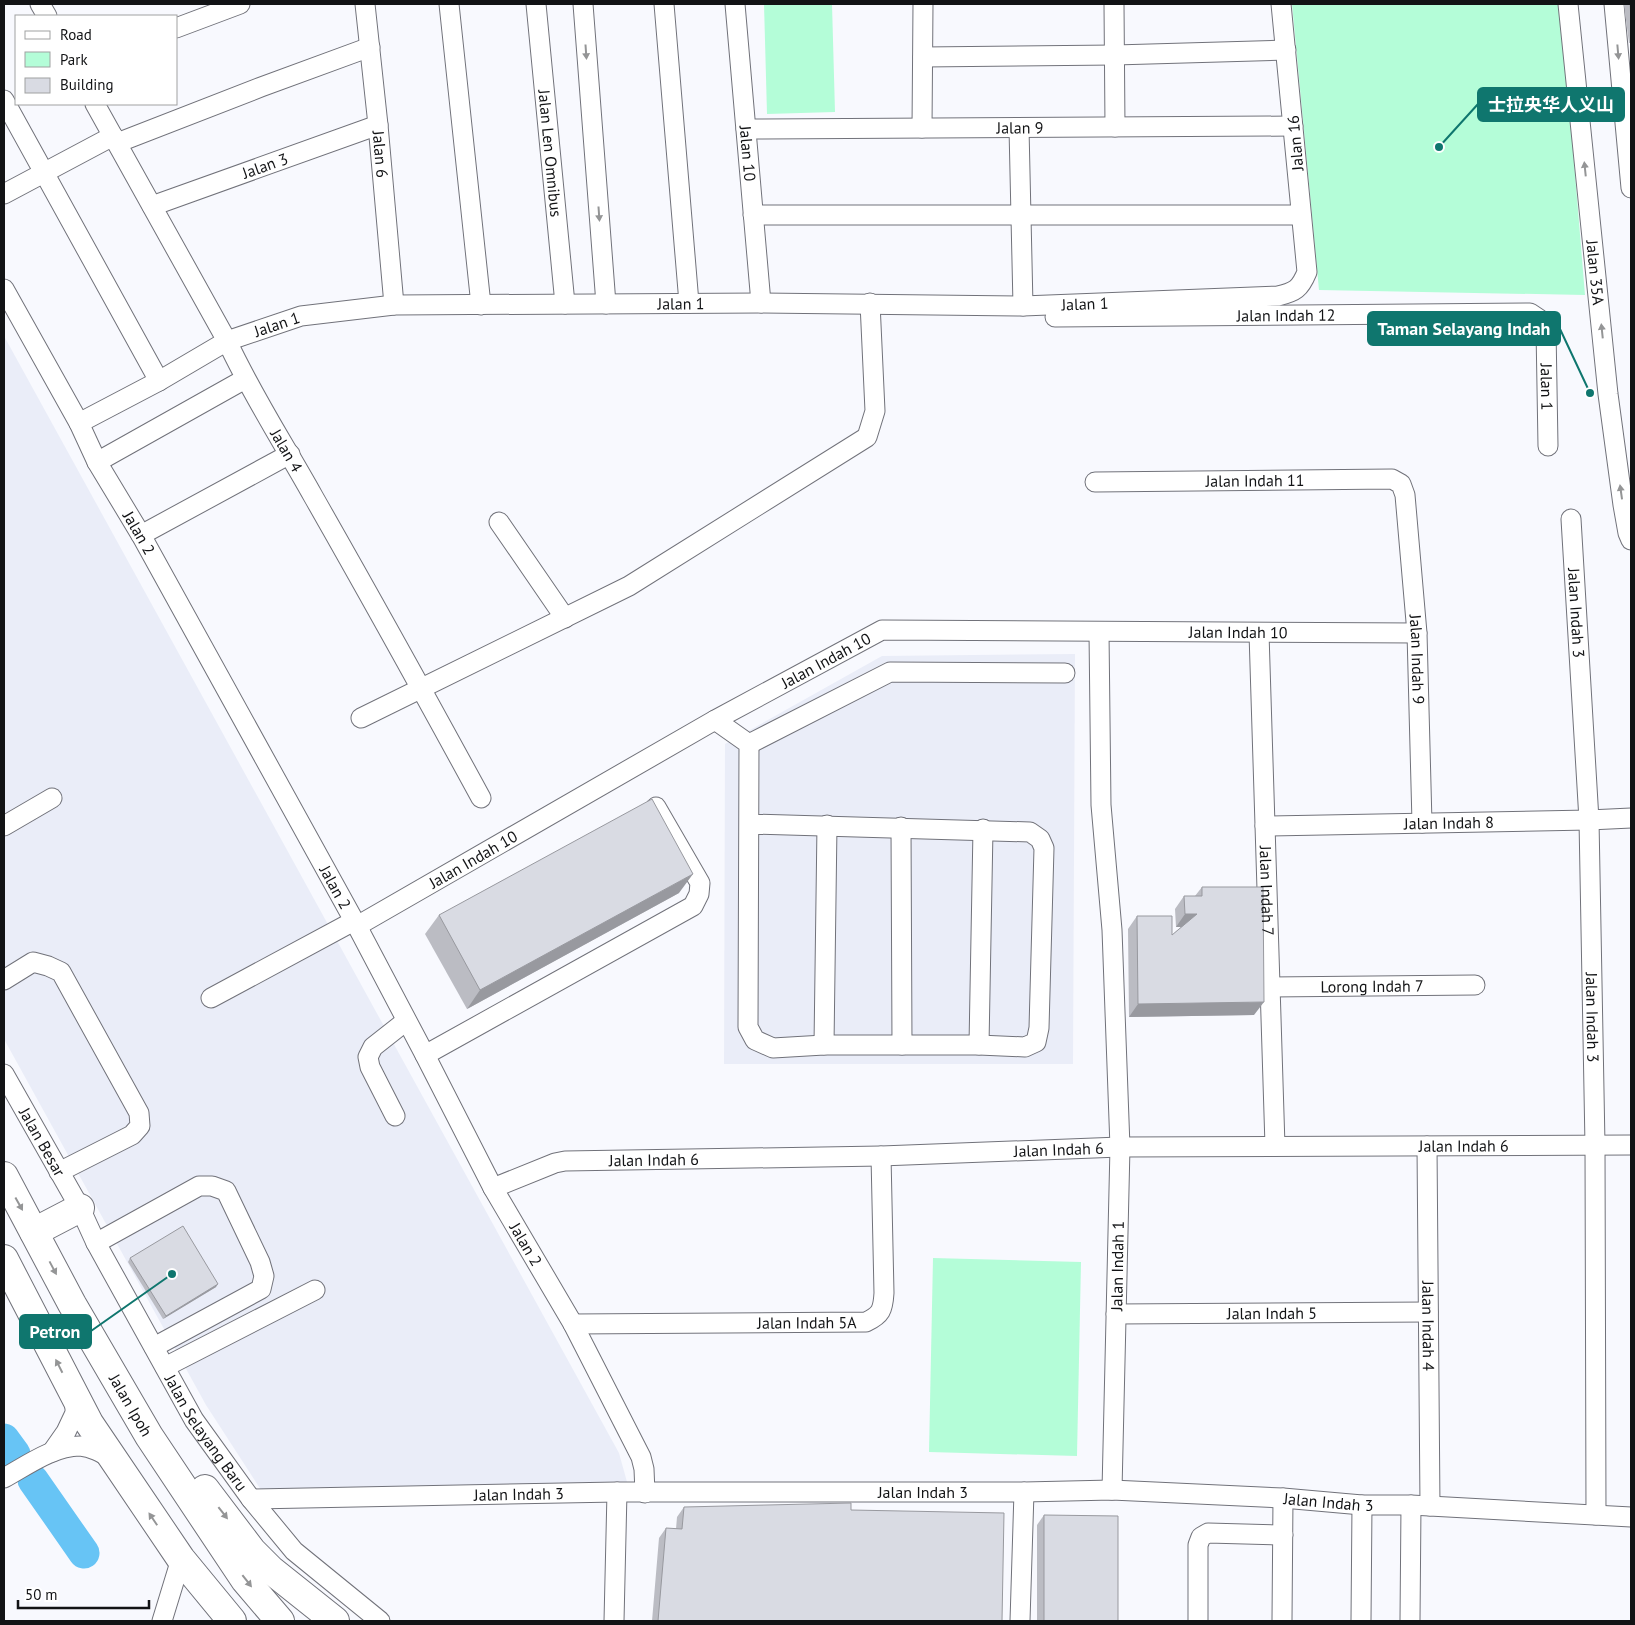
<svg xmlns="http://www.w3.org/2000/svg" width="1635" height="1625" viewBox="0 0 1635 1625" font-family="'PT Sans','Noto Sans SC',sans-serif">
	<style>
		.built { fill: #eaedf8 }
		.green { fill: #b4fdd8 }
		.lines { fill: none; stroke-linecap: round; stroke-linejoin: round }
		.river { stroke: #67c4f5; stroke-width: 31 }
		.minor-casing { stroke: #71727a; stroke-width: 21 }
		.highway-casing { stroke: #71727a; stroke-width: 30 }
		.minor { stroke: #fff; stroke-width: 19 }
		.highway { stroke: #fff; stroke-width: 28 }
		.wall { fill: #bbbcc3 }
		.shaded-wall { fill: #98999f }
		.building { fill: #d9dbe3; stroke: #98999f }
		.oneway { fill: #949596 }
		.labels { text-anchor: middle; stroke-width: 4.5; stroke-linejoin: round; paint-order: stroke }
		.street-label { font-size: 16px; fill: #121315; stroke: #fff }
		.leader { fill: none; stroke: #0f766e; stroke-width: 2 }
		.callout-dot { fill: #0f766e; stroke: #fff; stroke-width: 2 }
		.callout { fill: #0f766e; stroke: #0f766e; stroke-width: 2 }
		.callout-label { font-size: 18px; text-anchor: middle; font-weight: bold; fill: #fff }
	</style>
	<rect width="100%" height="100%" fill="#f8f9fe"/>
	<!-- built -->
	<g class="built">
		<path d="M4,336L619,1453L627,1482L261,1490L206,1405L4,1039Z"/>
		<path d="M1075,654L1073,1064H724L725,744L882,656Z"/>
	</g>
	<!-- green -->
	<g class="green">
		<path d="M764,4H832L835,112L767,114Z"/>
		<path d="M1292,4H1561L1585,295L1319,290Z"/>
		<path d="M933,1258L1081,1262L1077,1456L929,1452Z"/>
	</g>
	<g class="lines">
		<!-- river -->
		<g class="river">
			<path d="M4,1439L15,1454"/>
			<path d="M33,1480L84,1553"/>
		</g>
		<defs>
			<g id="minor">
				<path d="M40,4L47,16"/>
				<path id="s1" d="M365,4L378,125L394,305"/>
				<path d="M449,4L481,305"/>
				<path id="s2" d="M536,4L565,304"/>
				<path d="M583,4L606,304"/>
				<path d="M664,4L689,303"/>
				<path id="s3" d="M735,4L761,303"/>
				<path d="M1114,4L1115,127"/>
				<path id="s4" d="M1568,4L1608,394L1623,505L1628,533L1631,540"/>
				<path d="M1614,4L1631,188"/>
				<path d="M176,28L240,4"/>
				<path d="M923,57L1115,55L1286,50"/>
				<path d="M4,100L159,381"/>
				<path id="s5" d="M95,104L227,341C252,395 284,444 313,496C370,596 426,697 481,798"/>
				<path d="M922,128L923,4"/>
				<path d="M1019,128L1023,306"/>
				<path id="s6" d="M746,129L1293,126"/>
				<path d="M117,143L261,87L370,47"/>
				<path d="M4,194L113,136"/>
				<path id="s7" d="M152,206L378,125"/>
				<path d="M753,215H1301"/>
				<path id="s8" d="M4,289L79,423L97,462L141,535L357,926L425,1055L493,1188L573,1324L641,1457L644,1469L645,1493"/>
				<path id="s9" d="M1055,317L1530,313L1539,319L1546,329L1548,446"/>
				<path id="s10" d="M79,423L159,381L227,341L301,316L394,305L761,303L1023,306L1278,296C1295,292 1300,289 1307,272L1281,4"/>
				<path d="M97,462L245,379"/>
				<path id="s11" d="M1095,482L1392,479L1401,484L1405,495L1417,633L1422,823"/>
				<path id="s12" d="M1571,519L1589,820L1595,1145L1596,1515"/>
				<path d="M499,522L565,618"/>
				<path d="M141,535L290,454"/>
				<path d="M1099,632L1101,805L1112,930L1120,1147L1112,1490"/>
				<path id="s13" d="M1259,633L1275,1146"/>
				<path d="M361,718L629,586L867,437L875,411L870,303"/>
				<path d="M715,720L749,744L748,1027L755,1040L773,1048L824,1045H979L1025,1047L1036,1042L1039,1028L1044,848L1040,839L1030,832L749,824"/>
				<path d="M749,744L890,672L1065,673"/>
				<path d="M4,826L52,798"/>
				<path id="s14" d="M1265,826L1589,820L1631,818"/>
				<path d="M901,827L902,1045"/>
				<path id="s15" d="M357,926L715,720L882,630L1417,633"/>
				<path d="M4,980L33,962L48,966L61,972L139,1113L140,1126L132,1135L59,1172"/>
				<path id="s16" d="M1270,987L1475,985"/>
				<path d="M211,998L354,921"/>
				<path d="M824,1045L827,825"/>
				<path d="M979,1045L983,829"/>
				<path d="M425,1055L693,906L699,894L700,883L656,807"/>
				<path id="s17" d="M4,1074L80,1208L96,1243L194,1420L251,1499L294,1551L380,1621"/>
				<path d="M395,1116L370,1067L368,1057L373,1047L406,1021"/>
				<path id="s18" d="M1427,1146L1430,1506"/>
				<path id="s19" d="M493,1188L555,1163L565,1161L881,1156L1120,1147L1631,1145"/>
				<path d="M96,1243L199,1186H212L226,1191L260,1262L264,1276L261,1289L154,1347"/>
				<path id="s20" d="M1116,1314L1428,1312"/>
				<path id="s21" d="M573,1324L866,1322C881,1315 883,1310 884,1293L881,1156"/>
				<path d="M165,1367L315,1290"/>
				<path d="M52,1452L66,1432L75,1413V1397"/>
				<path d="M4,1478C26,1466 53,1446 80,1446C92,1447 102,1453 112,1459"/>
				<path id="s22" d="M251,1499L617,1492H1024L1112,1490L1283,1498L1362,1505H1411L1631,1517"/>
				<path d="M162,1621L181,1559"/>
				<path d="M614,1621L617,1492"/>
				<path d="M1020,1621L1024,1492"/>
				<path d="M1198,1621V1545L1201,1537L1208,1533L1283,1535"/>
				<path d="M1282,1621L1283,1498"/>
				<path d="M1361,1621L1362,1505"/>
				<path d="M1410,1621L1411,1505"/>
			</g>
			<g id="highway">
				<path id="s23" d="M4,1176L72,1304L149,1436L245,1580L280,1621"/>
				<path d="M34,1232L80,1208"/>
				<path d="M4,1259L89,1423L181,1559L232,1621"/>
				<path d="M205,1489L252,1551L271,1570L335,1621"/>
			</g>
		</defs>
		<!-- minor casing -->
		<use href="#minor" class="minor-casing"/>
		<!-- highway casing -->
		<use href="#highway" class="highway-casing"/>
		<!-- minor -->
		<use href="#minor" class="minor"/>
		<!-- highway -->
		<use href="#highway" class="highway"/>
	</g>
	<!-- wall -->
	<g class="wall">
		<path d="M1625,4H1631V43H1629L1624,5Z"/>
		<path d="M1202,887L1254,1015L1129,1017L1128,929L1137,916L1172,935L1181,927H1176L1175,909L1184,896H1195Z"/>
		<path d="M679,893L467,1009L425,934L439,915Z"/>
		<path d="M130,1258L216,1287L163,1319L128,1262Z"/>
		<path d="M684,1507L851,1510L1002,1621H652L659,1538L666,1528L676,1529L677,1517Z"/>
		<path d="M1044,1515L1118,1621H1037V1525Z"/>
	</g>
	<!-- shaded-wall -->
	<g class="shaded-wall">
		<path d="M693,874L679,893L467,1009L480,990Z"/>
		<path d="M1185,914H1197L1188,927H1176Z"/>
		<path d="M1264,1002L1254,1015L1129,1017L1138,1004Z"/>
		<path d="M218,1284L216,1287L163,1319L166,1316Z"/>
	</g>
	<!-- building -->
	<g class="building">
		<path d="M1630,4H1631V18Z"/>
		<path d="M652,799L693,874L480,990L439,915Z"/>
		<path d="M1202,887H1263L1264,1002L1138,1004L1137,916H1172V935L1197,914H1185L1184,896H1202Z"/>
		<path d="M183,1226L218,1284L166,1316L130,1258Z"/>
		<path d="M851,1503V1510L1004,1513L1002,1621H658L666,1528L682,1529L684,1507Z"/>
		<path d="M1044,1515L1118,1516V1621H1044Z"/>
	</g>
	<!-- one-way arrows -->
	<defs><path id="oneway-solid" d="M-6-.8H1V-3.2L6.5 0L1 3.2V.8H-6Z" transform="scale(1.25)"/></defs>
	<g class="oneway">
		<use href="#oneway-solid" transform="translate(586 52) rotate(86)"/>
		<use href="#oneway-solid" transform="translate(1618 52) rotate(85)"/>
		<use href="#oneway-solid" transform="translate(1585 169) rotate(-96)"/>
		<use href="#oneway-solid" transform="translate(599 214) rotate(86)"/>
		<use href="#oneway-solid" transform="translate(1602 331) rotate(-96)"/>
		<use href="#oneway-solid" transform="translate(1621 492) rotate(-98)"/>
		<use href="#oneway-solid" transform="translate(19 1204) rotate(61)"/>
		<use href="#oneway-solid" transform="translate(53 1268) rotate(62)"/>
		<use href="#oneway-solid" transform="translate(59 1366) rotate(-117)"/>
		<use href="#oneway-solid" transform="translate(223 1513) rotate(52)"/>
		<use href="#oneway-solid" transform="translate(153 1519) rotate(-124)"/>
		<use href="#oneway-solid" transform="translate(247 1581) rotate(52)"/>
	</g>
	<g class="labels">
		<!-- street labels -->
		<g class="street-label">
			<text dy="6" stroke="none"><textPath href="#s6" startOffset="274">Jalan 9</textPath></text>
			<text transform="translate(1295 143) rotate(-95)" y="6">Jalan 16</text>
			<text dy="6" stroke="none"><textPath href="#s3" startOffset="150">Jalan 10</textPath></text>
			<text dy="6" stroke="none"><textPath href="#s1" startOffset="151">Jalan 6</textPath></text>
			<text dy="6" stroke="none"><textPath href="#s2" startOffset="150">Jalan Len Omnibus</textPath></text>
			<text dy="6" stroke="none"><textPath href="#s7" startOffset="120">Jalan 3</textPath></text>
			<text dy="6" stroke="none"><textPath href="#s4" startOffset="270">Jalan 35A</textPath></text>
			<text dy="6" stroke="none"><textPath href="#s10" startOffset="628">Jalan 1</textPath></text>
			<text dy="6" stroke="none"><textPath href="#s10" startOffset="1032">Jalan 1</textPath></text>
			<text dy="6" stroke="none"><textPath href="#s9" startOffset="231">Jalan Indah 12</textPath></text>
			<text dy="6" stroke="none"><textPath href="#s10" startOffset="222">Jalan 1</textPath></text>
			<text dy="6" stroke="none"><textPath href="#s9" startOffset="556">Jalan 1</textPath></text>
			<text dy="6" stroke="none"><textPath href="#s5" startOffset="396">Jalan 4</textPath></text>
			<text dy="6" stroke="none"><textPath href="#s11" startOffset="160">Jalan Indah 11</textPath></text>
			<text dy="6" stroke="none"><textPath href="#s8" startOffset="279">Jalan 2</textPath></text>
			<text dy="6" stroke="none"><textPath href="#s12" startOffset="94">Jalan Indah 3</textPath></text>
			<text dy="6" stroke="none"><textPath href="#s15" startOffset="959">Jalan Indah 10</textPath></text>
			<text dy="6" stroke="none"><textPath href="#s11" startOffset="484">Jalan Indah 9</textPath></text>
			<text dy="6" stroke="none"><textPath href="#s15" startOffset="539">Jalan Indah 10</textPath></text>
			<text dy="6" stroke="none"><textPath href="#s14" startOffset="184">Jalan Indah 8</textPath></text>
			<text dy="6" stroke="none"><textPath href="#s15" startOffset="134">Jalan Indah 10</textPath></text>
			<text dy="6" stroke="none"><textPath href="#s8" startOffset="684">Jalan 2</textPath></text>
			<text dy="6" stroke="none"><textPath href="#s13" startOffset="258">Jalan Indah 7</textPath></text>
			<text dy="6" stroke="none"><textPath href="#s16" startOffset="102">Lorong Indah 7</textPath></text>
			<text dy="6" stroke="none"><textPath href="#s12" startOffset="499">Jalan Indah 3</textPath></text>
			<text dy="6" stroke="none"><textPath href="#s17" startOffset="78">Jalan Besar</textPath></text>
			<text dy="6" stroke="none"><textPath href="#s19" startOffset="976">Jalan Indah 6</textPath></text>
			<text dy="6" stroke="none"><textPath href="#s19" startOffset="571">Jalan Indah 6</textPath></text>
			<text dy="6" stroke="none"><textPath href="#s19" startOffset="166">Jalan Indah 6</textPath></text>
			<text dy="6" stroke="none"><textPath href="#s8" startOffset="1089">Jalan 2</textPath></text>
			<text transform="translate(1117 1266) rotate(-89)" y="6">Jalan Indah 1</text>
			<text dy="6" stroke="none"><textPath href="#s20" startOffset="156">Jalan Indah 5</textPath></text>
			<text dy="6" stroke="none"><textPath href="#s21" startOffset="234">Jalan Indah 5A</textPath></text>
			<text dy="6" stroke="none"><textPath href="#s18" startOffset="180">Jalan Indah 4</textPath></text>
			<text dy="6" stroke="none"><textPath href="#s23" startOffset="262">Jalan Ipoh</textPath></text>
			<text dy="6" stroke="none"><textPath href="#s17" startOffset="412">Jalan Selayang Baru</textPath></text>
			<text dy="6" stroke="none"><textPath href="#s22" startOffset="672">Jalan Indah 3</textPath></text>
			<text dy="6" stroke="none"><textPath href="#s22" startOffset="268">Jalan Indah 3</textPath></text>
			<text dy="6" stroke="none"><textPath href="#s22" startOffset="1078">Jalan Indah 3</textPath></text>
		</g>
	</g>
	<!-- callouts -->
	<path class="leader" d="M1439 147L1478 104M1590 393L1560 329M172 1274L91 1331"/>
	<g class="callout-dot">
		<circle cx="1439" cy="147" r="5"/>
		<circle cx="1590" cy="393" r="5"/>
		<circle cx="172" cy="1274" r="5"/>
	</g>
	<g class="callout">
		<rect x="1478" y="88" width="146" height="33" rx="5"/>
		<rect x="1368" y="312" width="192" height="33" rx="5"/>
		<rect x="20" y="1315" width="71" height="33" rx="5"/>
	</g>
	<g class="callout-label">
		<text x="1551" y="111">士拉央华人义山</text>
		<text x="1464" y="335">Taman Selayang Indah</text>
		<text x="55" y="1338">Petron</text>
	</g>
	<!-- border -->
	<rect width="1635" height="1625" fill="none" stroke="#121315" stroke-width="10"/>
	<!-- legend -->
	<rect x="15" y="15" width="162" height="90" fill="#ffffff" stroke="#a0a1a1"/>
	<rect x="25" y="31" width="25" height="8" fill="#ffffff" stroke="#a0a1a1"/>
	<text x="60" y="40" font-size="15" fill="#121315">Road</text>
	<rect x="25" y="52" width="25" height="15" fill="#b4fdd8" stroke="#a0a1a1"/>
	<text x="60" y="65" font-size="15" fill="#121315">Park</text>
	<rect x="25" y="78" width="25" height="15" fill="#d9dbe3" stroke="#a0a1a1"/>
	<text x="60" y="90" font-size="15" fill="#121315">Building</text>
	<!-- scale -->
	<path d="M18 1600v8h131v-8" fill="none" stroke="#121315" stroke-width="2.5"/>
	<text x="25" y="1600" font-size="15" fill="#121315" stroke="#ffffff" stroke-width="4" paint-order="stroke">50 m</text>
</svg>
